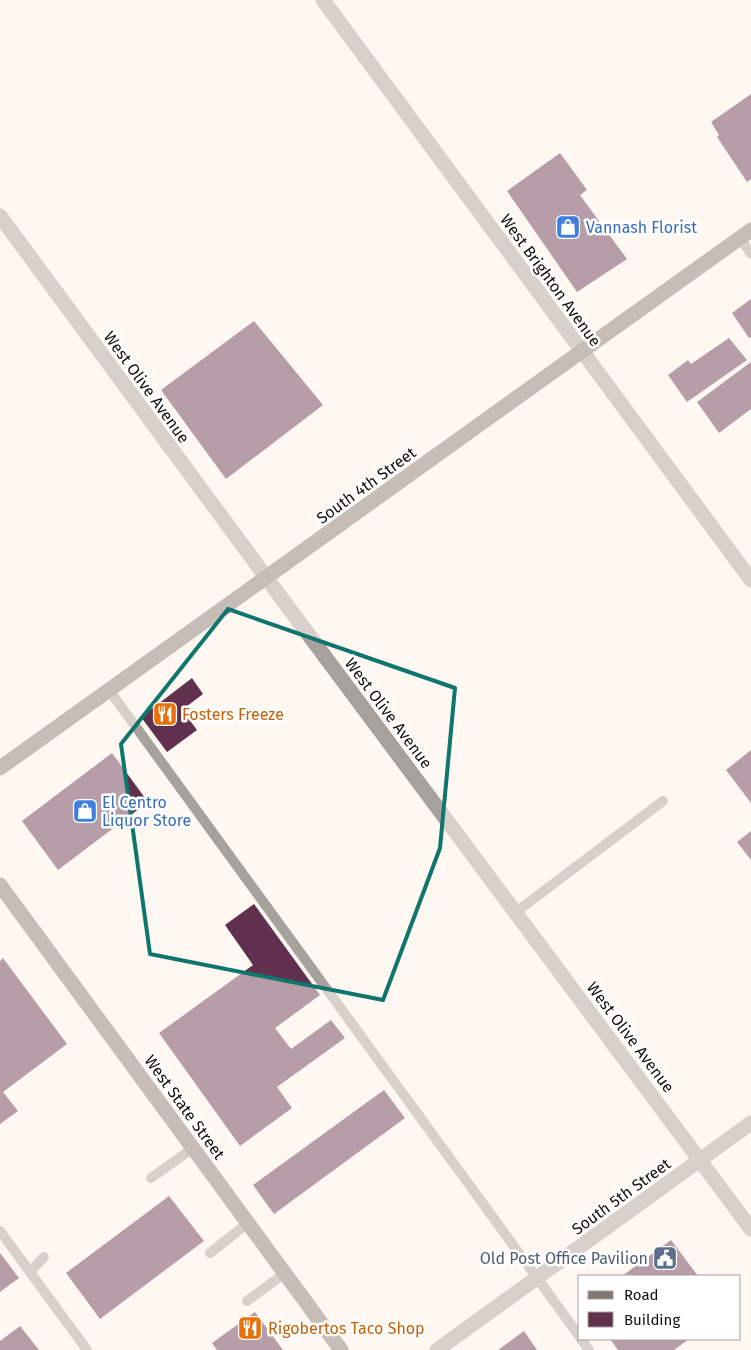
<svg xmlns="http://www.w3.org/2000/svg" width="751" height="1350" viewBox="0 0 751 1350" font-family="'Fira Sans',sans-serif">
	<style>
		.building { fill: #61304e }
		.lines { fill: none; stroke-linecap: round; stroke-linejoin: round }
		.lane { stroke: #a7a19d; stroke-width: 10 }
		.street { stroke: #a7a19d; stroke-width: 15 }
		.secondary { stroke: #807772; stroke-width: 15 }
		.marked { fill: none; stroke: #0f766e; stroke-width: 4; stroke-linejoin: round }
		.labels { text-anchor: middle; stroke-width: 5; stroke-linejoin: round; paint-order: stroke }
		.shop-label { font-size: 16px; fill: #366cbe; stroke: #fff; text-anchor: start }
		.street-label { font-size: 16px; fill: #120e0b; stroke: #fff }
		.food-label { font-size: 16px; fill: #c56008; stroke: #fff; text-anchor: start }
		.service-label { font-size: 16px; fill: #4e5e75; stroke: #fff; text-anchor: end }
	</style>
	<rect width="100%" height="100%" fill="#fff7f1"/>
	<!-- building -->
	<g class="building">
		<path d="M751,94V179L747,182L717,137L719,135L711,122Z"/>
		<path d="M560,153L587,190L580,195L627,259L577,292L507,191Z"/>
		<path d="M751,299V337L749,338L732,313Z"/>
		<path d="M254,321L323,405L226,479L161,390Z"/>
		<path d="M729,338L747,360L687,402L668,375L688,360L691,364Z"/>
		<path d="M751,362V409L719,433L697,402Z"/>
		<path d="M192,678L203,694L182,710L197,730L167,752L141,717Z"/>
		<path d="M751,750V803L726,770Z"/>
		<path d="M112,753L148,802L58,870L22,821Z"/>
		<path d="M751,831V860L737,842Z"/>
		<path d="M254,904L320,995L275,1028L291,1049L331,1020L345,1038L277,1087L292,1108L240,1146L159,1033L253,965L225,925Z"/>
		<path d="M3,958L67,1044L3,1092L18,1111L0,1124V961Z"/>
		<path d="M384,1090L405,1118L274,1214L253,1185Z"/>
		<path d="M169,1196L204,1241L100,1319L66,1273Z"/>
		<path d="M671,1240L698,1276H622Z"/>
		<path d="M0,1253L19,1278L0,1292Z"/>
		<path d="M255,1312L283,1350H217L212,1343Z"/>
		<path d="M20,1326L39,1350H0V1341Z"/>
		<path d="M524,1331L537,1350H498Z"/>
		<path d="M610,1339H689L674,1350H618Z"/>
	</g>
	<g class="lines">
		<!-- lane -->
		<g class="lane">
			<path d="M740,238L751,254"/>
			<path d="M109,690L580,1337"/>
			<path d="M516,912L663,801"/>
			<path d="M151,1178L193,1148"/>
			<path d="M0,1231L87,1350"/>
			<path d="M210,1253L248,1223"/>
			<path d="M30,1272L44,1257"/>
			<path d="M247,1301L285,1273"/>
			<path d="M581,1339L589,1350"/>
		</g>
		<!-- street -->
		<g class="street">
			<path d="M323,0L751,580"/>
			<path d="M0,216L291,611L751,1229"/>
			<path d="M437,1350L751,1123"/>
		</g>
		<!-- secondary -->
		<g class="secondary">
			<path d="M0,768L751,230"/>
			<path d="M0,885L341,1350"/>
		</g>
	</g>
	<!-- marked area -->
	<path d="M0 0H751V1350H0ZM228,609L455,688L440,848L383,1000L150,954L121,744Z" fill="#fff7f1" fill-opacity=".55" fill-rule="evenodd"/>
	<path class="marked" d="M228,609L455,688L440,848L383,1000L150,954L121,744Z"/>
	<!-- icons -->
	<defs>
		<symbol id="shop-square" viewBox="-11 -11 22 22"><rect x="-9" y="-9" width="18" height="18" rx="4" fill="#3f7fe0" stroke="#fff"/><path d="M-5-2.5h2.3a2.7 3.5 0 0 1 5.4 0H5L5.5 6h-11ZM-1.5-2.5h3a1.5 2.3 0 0 0-3 0Z" fill="#fff"/></symbol>
		<symbol id="restaurant-square" viewBox="-11 -11 22 22"><rect x="-9" y="-9" width="18" height="18" rx="4" fill="#e8710a" stroke="#fff"/><path d="M-5-6h1v4h1v-4h1v4h1v-4h1v5L-1.5 .5V6h-2V.5L-5-1ZM5-6V6H3V1.5H1.5Q1.5-4 5-6Z" fill="#fff"/></symbol>
		<symbol id="civic-square" viewBox="-11 -11 22 22"><rect x="-9" y="-9" width="18" height="18" rx="4" fill="#5c6f8a" stroke="#fff"/><path d="M-.6-6.5H3V-4.5H.6V-3L4-1V1h2V6H-6V1h2V-1L-.6-3ZM-1.2 2.5V6h2.4V2.5Z" fill="#fff"/></symbol>
	</defs>
	<g fill-rule="evenodd">
		<use href="#shop-square" x="554" y="213" width="28" height="28"/>
		<use href="#restaurant-square" x="151" y="700" width="28" height="28"/>
		<use href="#shop-square" x="71" y="797" width="28" height="28"/>
		<use href="#civic-square" x="651" y="1244" width="28" height="28"/>
		<use href="#restaurant-square" x="236" y="1314" width="28" height="28"/>
	</g>
	<g class="labels">
		<!-- shop labels -->
		<g class="shop-label">
			<text x="586" y="233">Vannash Florist</text>
			<text x="102" y="808">El Centro<tspan x="102" dy="18">Liquor Store</tspan></text>
		</g>
		<!-- street labels -->
		<g class="street-label">
			<text transform="translate(551 280) rotate(54)" y="6">West Brighton Avenue</text>
			<text transform="translate(147 387) rotate(54)" y="6">West Olive Avenue</text>
			<text transform="translate(366 485) rotate(-36)" y="6">South 4th Street</text>
			<text transform="translate(389 713) rotate(53)" y="6">West Olive Avenue</text>
			<text transform="translate(631 1037) rotate(53)" y="6">West Olive Avenue</text>
			<text transform="translate(185 1107) rotate(54)" y="6">West State Street</text>
			<text transform="translate(621 1196) rotate(-36)" y="6">South 5th Street</text>
		</g>
		<!-- food labels -->
		<g class="food-label">
			<text x="182" y="720">Fosters Freeze</text>
			<text x="268" y="1334">Rigobertos Taco Shop</text>
		</g>
		<!-- service labels -->
		<g class="service-label">
			<text x="648" y="1264">Old Post Office Pavilion</text>
		</g>
	</g>
	<!-- legend -->
	<rect x="578" y="1275" width="162" height="65" fill="#ffffff" stroke="#a09f9d"/>
	<rect x="588" y="1291" width="25" height="8" fill="#807772" stroke="#a09f9d"/>
	<text x="624" y="1300" font-size="15" fill="#120e0b">Road</text>
	<rect x="588" y="1312" width="25" height="15" fill="#61304e" stroke="#a09f9d"/>
	<text x="624" y="1325" font-size="15" fill="#120e0b">Building</text>
</svg>
